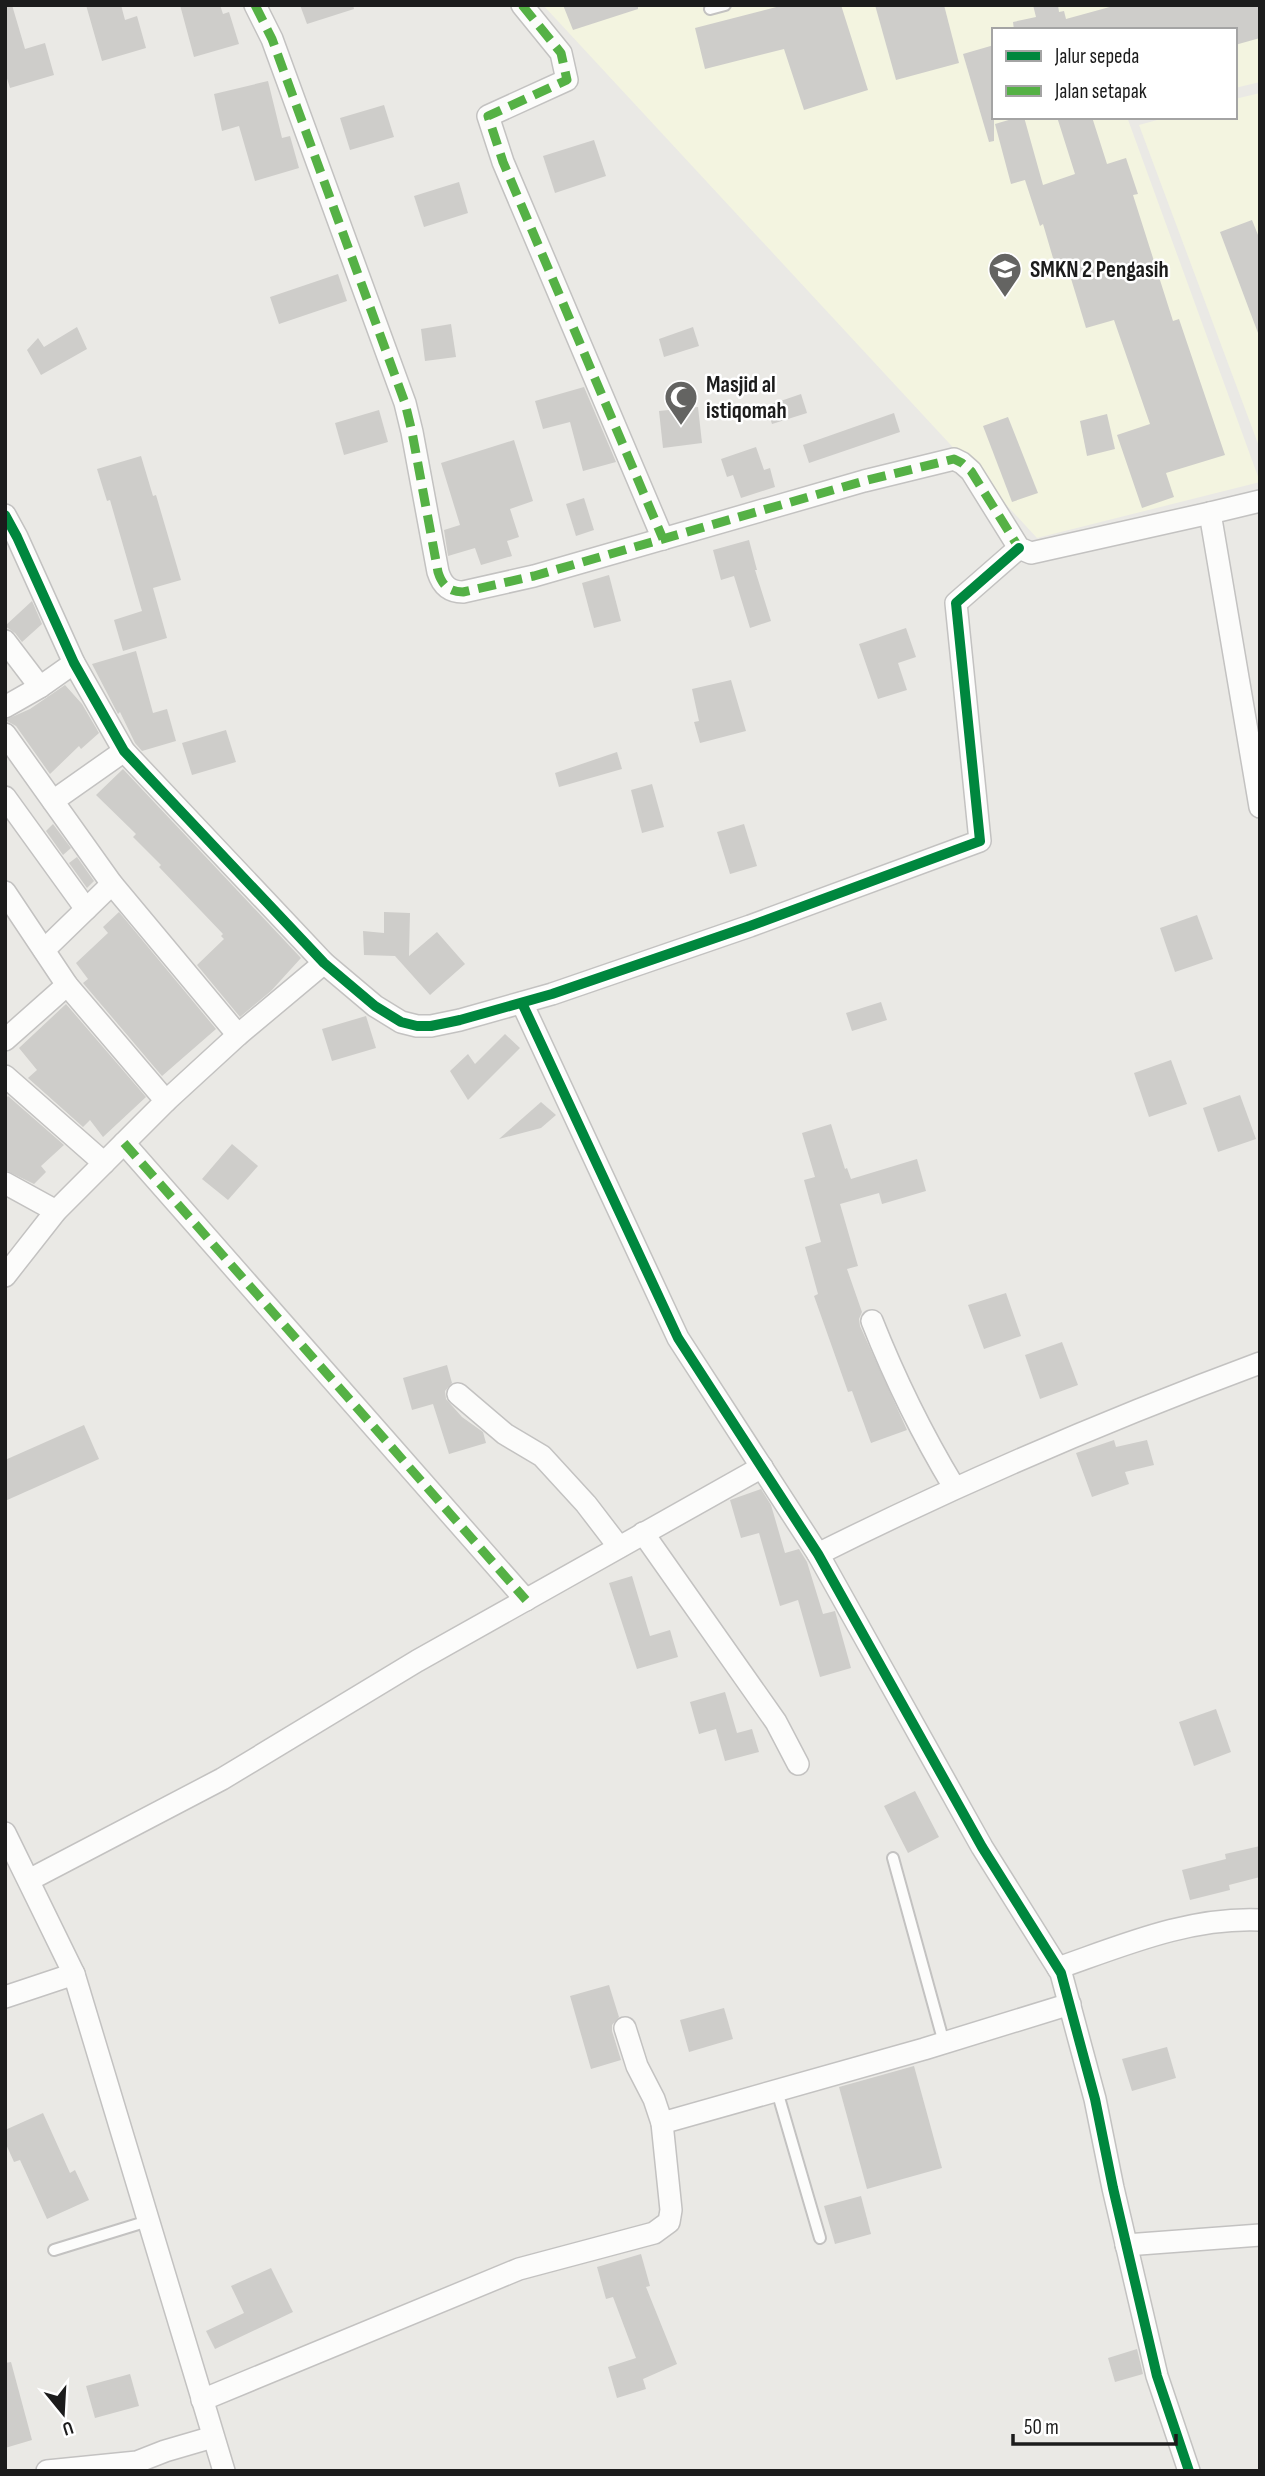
<svg xmlns="http://www.w3.org/2000/svg" width="1265" height="2476" viewBox="0 0 1265 2476" font-family="'Sofia Sans Condensed',sans-serif">
	<style>
		.education { fill: #f3f4e0 }
		.building { fill: #cecdca }
		.lines { fill: none; stroke-linecap: round; stroke-linejoin: round }
		.service-casing { stroke: #c3c2c1; stroke-width: 14 }
		.minor-casing { stroke: #c3c2c1; stroke-width: 24 }
		.service { stroke: #fcfcfb; stroke-width: 10 }
		.minor { stroke: #fcfcfb; stroke-width: 21 }
		.quiet { stroke: #55b145; stroke-width: 9; stroke-dasharray: 18 9; stroke-linecap: butt }
		.cycleway-casing { stroke: #fff; stroke-width: 15 }
		.cycleway { stroke: #00873e; stroke-width: 10 }
		.labels { text-anchor: middle; stroke-width: 5; stroke-linejoin: round; paint-order: stroke }
		.poi-label { font-size: 23px; font-weight: bold; fill: #1c1c1c; stroke: #fff; text-anchor: start }
	</style>
	<rect width="100%" height="100%" fill="#eae9e5"/>
	<!-- education -->
	<g class="education">
		<path d="M543,5H1260V82L1235,88V30H994V117H1127L1260,482L1037,538Z"/>
		<path d="M1260,93V449L1139,125L1168,117H1235V99Z"/>
	</g>
	<!-- building -->
	<g class="building">
		<path d="M5,5H12L25,49L45,43L54,75L10,88L5,72Z"/>
		<path d="M86,5H121L125,20L137,16L146,48L102,61Z"/>
		<path d="M180,5H220L223,14L229,12L239,44L194,57Z"/>
		<path d="M300,5H353L354,9L307,24Z"/>
		<path d="M563,5H638V9L573,30Z"/>
		<path d="M784,5H841L868,90L804,110L784,49L705,69L695,28Z"/>
		<path d="M875,5H944L959,63L896,80Z"/>
		<path d="M1033,5H1058L1059,12L1064,11L1066,19L1117,5H1260V38L1235,45V30H1014L1013,22L1036,17Z"/>
		<path d="M994,45V141L989,142L963,54Z"/>
		<path d="M268,81L282,138L290,136L299,168L255,181L239,126L222,131L214,94Z"/>
		<path d="M384,105L394,137L350,150L340,118Z"/>
		<path d="M1019,117H1024L1043,185L1075,174L1057,117H1092L1107,164L1126,158L1138,194L1133,195L1173,321L1179,319L1225,455L1166,473L1174,497L1142,508L1117,435L1150,424L1114,320L1086,328L1069,272L1058,275L1043,224L1040,226L1025,180L1011,184L995,124Z"/>
		<path d="M594,140L606,176L555,193L543,156Z"/>
		<path d="M459,182L468,213L424,227L414,196Z"/>
		<path d="M1252,220L1260,240V333H1258L1220,232Z"/>
		<path d="M338,274L347,301L279,324L270,297Z"/>
		<path d="M451,324L456,357L425,361L421,329Z"/>
		<path d="M77,327L87,349L41,375L27,350L38,338L44,347Z"/>
		<path d="M693,327L699,346L664,357L659,339Z"/>
		<path d="M584,387L616,462L583,471L570,422L543,429L535,401Z"/>
		<path d="M801,394L807,413L772,424L766,406Z"/>
		<path d="M698,407L702,443L663,448L659,411Z"/>
		<path d="M379,410L388,442L344,455L335,423Z"/>
		<path d="M894,413L900,432L809,463L803,445Z"/>
		<path d="M1107,414L1115,449L1087,456L1080,421Z"/>
		<path d="M1008,417L1038,493L1012,502L983,426Z"/>
		<path d="M514,440L533,501L510,509L519,537L507,541L512,556L481,565L475,548L448,556L444,530L460,525L441,463Z"/>
		<path d="M756,447L764,470L770,468L775,487L741,498L733,475L727,477L721,459Z"/>
		<path d="M141,456L153,496L156,495L181,580L153,588L167,638L123,651L114,620L142,611L110,500L107,501L97,469Z"/>
		<path d="M584,498L594,530L576,536L566,504Z"/>
		<path d="M749,540L757,570H755L771,621L750,628L734,576L721,580L713,550Z"/>
		<path d="M609,575L621,621L594,628L582,583Z"/>
		<path d="M32,601L42,624L22,642L15,633L5,626Z"/>
		<path d="M906,628L916,657L898,663L907,690L878,699L859,644Z"/>
		<path d="M136,651L153,713L167,709L176,741L142,751L135,743L120,712L118,714L92,664Z"/>
		<path d="M731,680L746,731L700,743L694,722L699,721L692,689Z"/>
		<path d="M65,685L82,704L99,733L81,749L79,746L50,774L16,726L5,720L30,709Z"/>
		<path d="M226,730L236,762L192,775L182,743Z"/>
		<path d="M617,752L622,769L559,787L555,773Z"/>
		<path d="M123,769L301,958L271,991L240,1017L197,965L224,939L221,936L223,934L159,867L161,865L133,837L136,834L96,795Z"/>
		<path d="M652,784L664,827L642,833L631,790Z"/>
		<path d="M53,824L71,848L63,855L46,831Z"/>
		<path d="M744,824L757,866L730,874L717,832Z"/>
		<path d="M77,857L94,881L87,888L69,863Z"/>
		<path d="M119,912L216,1029L162,1076L83,983L88,979L76,963L108,933L103,927Z"/>
		<path d="M384,912L410,913L409,956L437,932L465,964L430,995L395,956L364,955L363,931L384,933Z"/>
		<path d="M1197,915L1213,959L1175,972L1160,928Z"/>
		<path d="M881,1002L887,1020L852,1031L846,1013Z"/>
		<path d="M66,1004L146,1097L103,1137L90,1120L83,1127L28,1078L37,1070L19,1048Z"/>
		<path d="M366,1016L376,1048L332,1061L322,1029Z"/>
		<path d="M505,1034L520,1048L468,1100L450,1071L468,1054L475,1064Z"/>
		<path d="M1171,1060L1187,1104L1149,1117L1134,1073Z"/>
		<path d="M1240,1095L1256,1139L1218,1152L1203,1108Z"/>
		<path d="M8,1096L64,1145L41,1166L46,1172L34,1184L5,1170V1099Z"/>
		<path d="M541,1102L556,1115L541,1128L499,1139Z"/>
		<path d="M831,1124L845,1169L847,1168L851,1179L917,1159L926,1191L882,1204L879,1193L840,1204L858,1266L847,1269L862,1312L859,1319L860,1326L907,1430L871,1443L852,1391L848,1392L814,1296L818,1294L805,1247L821,1242L804,1180L815,1177L802,1133Z"/>
		<path d="M232,1144L258,1166L228,1200L202,1179Z"/>
		<path d="M1006,1293L1021,1336L984,1349L968,1305Z"/>
		<path d="M1062,1342L1078,1385L1040,1399L1025,1355Z"/>
		<path d="M447,1365L452,1383L445,1391L446,1399L462,1417L483,1432L486,1443L449,1454L433,1404L412,1410L403,1378Z"/>
		<path d="M84,1425L99,1459L5,1501V1460Z"/>
		<path d="M1114,1440L1116,1447L1147,1440L1154,1465L1125,1472L1129,1484L1092,1497L1076,1453Z"/>
		<path d="M761,1489L771,1505L785,1553L799,1549L807,1562L823,1614L835,1611L851,1668L820,1677L798,1600L780,1606L759,1533L741,1538L730,1500Z"/>
		<path d="M632,1576L650,1636L670,1630L678,1657L637,1669L609,1583Z"/>
		<path d="M725,1692L737,1733L752,1729L759,1752L725,1761L716,1729L699,1734L690,1702Z"/>
		<path d="M1216,1709L1231,1752L1194,1766L1179,1722Z"/>
		<path d="M915,1791L939,1837L908,1853L884,1806Z"/>
		<path d="M1260,1846V1877L1229,1885L1230,1890L1190,1900L1182,1870L1226,1859L1225,1854Z"/>
		<path d="M609,1985L619,2017L612,2025V2031L621,2060L591,2069L570,1996Z"/>
		<path d="M724,2008L733,2039L689,2052L680,2020Z"/>
		<path d="M1167,2047L1176,2078L1132,2091L1122,2059Z"/>
		<path d="M914,2066L942,2168L867,2189L839,2087Z"/>
		<path d="M43,2113L70,2173L75,2170L89,2200L47,2219L20,2160L14,2162L5,2142V2130Z"/>
		<path d="M861,2196L871,2234L835,2244L824,2206Z"/>
		<path d="M641,2254L650,2286L646,2287L677,2364L643,2379L646,2389L617,2398L608,2367L636,2358L613,2297L606,2299L597,2267Z"/>
		<path d="M271,2268L293,2312L215,2349L206,2331L244,2313L231,2286Z"/>
		<path d="M1137,2349L1143,2374L1115,2382L1108,2358Z"/>
		<path d="M11,2362L32,2440L5,2448V2363Z"/>
		<path d="M130,2374L139,2406L95,2418L86,2386Z"/>
	</g>
	<g class="lines">
		<defs>
			<g id="service">
				<path d="M710,9L725,5"/>
				<path d="M893,1858L944,2043"/>
				<path d="M777,2091L820,2238"/>
				<path d="M54,2250L148,2221"/>
			</g>
			<g id="minor">
				<path d="M255,5L272,39L405,403L412,432L438,572C442,585 449,592 463,592L534,576L864,481L954,459L962,463L971,471L1019,548L1031,553L1210,513"/>
				<path d="M522,5L561,53L567,80L488,116L503,162L663,539"/>
				<path d="M1260,501L1210,513L1260,807"/>
				<path d="M5,515L17,537L74,663L124,751L324,963L375,1006L401,1022L417,1026H431L460,1020L552,994L750,926L980,841L956,603L1019,548"/>
				<path d="M5,641L40,687"/>
				<path d="M5,707L40,687L74,663"/>
				<path d="M5,734L112,884L238,1035"/>
				<path d="M5,797L86,909"/>
				<path d="M53,801L124,751"/>
				<path d="M5,892L67,985L166,1101"/>
				<path d="M44,950L112,884"/>
				<path d="M522,1003L678,1338L818,1554L982,1847L1061,1973L1095,2099L1113,2188L1157,2376L1189,2471"/>
				<path d="M5,1040L67,985"/>
				<path d="M5,1076L104,1163"/>
				<path d="M124,1143L526,1600"/>
				<path d="M5,1183L56,1211"/>
				<path d="M5,1276L56,1211L166,1101L238,1035L324,963"/>
				<path d="M872,1321C895,1379 922,1434 954,1487"/>
				<path d="M458,1394L505,1434L542,1456L586,1504L619,1547"/>
				<path d="M643,1533L776,1722L798,1764"/>
				<path d="M818,1554C962,1482 1109,1419 1260,1363"/>
				<path d="M5,1833L74,1974L224,2471"/>
				<path d="M29,1880L222,1779L417,1661L762,1467"/>
				<path d="M1058,1968C1124,1945 1189,1917 1260,1920"/>
				<path d="M5,1997L74,1974"/>
				<path d="M662,2123L924,2049L1070,2004"/>
				<path d="M1126,2245L1260,2235"/>
				<path d="M202,2400L519,2269L654,2233L669,2222L671,2210L662,2123L654,2099L637,2066L625,2028"/>
				<path d="M47,2471L137,2462L165,2451L213,2437"/>
			</g>
		</defs>
		<!-- service casing -->
		<use href="#service" class="service-casing"/>
		<!-- minor casing -->
		<use href="#minor" class="minor-casing"/>
		<!-- service -->
		<use href="#service" class="service"/>
		<!-- minor -->
		<use href="#minor" class="minor"/>
		<!-- quiet -->
		<g class="quiet">
			<path d="M255,5L272,39L405,403L412,432L438,572C442,585 449,592 463,592L534,576L864,481L954,459L962,463L971,471L1019,548"/>
			<path d="M522,5L561,53L567,80L488,116L503,162L663,539"/>
			<path d="M124,1143L526,1600"/>
		</g>
		<defs>
			<g id="cycleway">
				<path d="M5,515L17,537L74,663L124,751L324,963L375,1006L401,1022L417,1026H431L460,1020L552,994L750,926L980,841L956,603L1019,548"/>
				<path d="M522,1003L678,1338L818,1554L982,1847L1061,1973L1095,2099L1113,2188L1157,2376L1189,2471"/>
			</g>
		</defs>
		<!-- cycleway casing -->
		<use href="#cycleway" class="cycleway-casing"/>
		<!-- cycleway -->
		<use href="#cycleway" class="cycleway"/>
	</g>
	<!-- icons -->
	<defs>
		<symbol id="school-pin" viewBox="-11 -11 22 30"><path d="M0 17L-7.5 6A9.5 9.5 0 1 1 7.5 6Z" fill="#646462" stroke="#fff"/><path d="M0-5L7-2L0 1L-7-2ZM-4 1L0 2.5L4 1V4Q0 6-4 4Z" fill="#fff"/></symbol>
		<symbol id="mosque-pin" viewBox="-11 -11 22 30"><path d="M0 17L-7.5 6A9.5 9.5 0 1 1 7.5 6Z" fill="#646462" stroke="#fff"/><path d="M3.5-4.9A6 6 0 1 0 3.5 4.9A5 5 0 1 1 3.5-4.9Z" fill="#fff"/></symbol>
	</defs>
	<g fill-rule="evenodd">
		<use href="#school-pin" x="986" y="250" width="38" height="52"/>
		<use href="#mosque-pin" x="662" y="378" width="38" height="52"/>
	</g>
	<g class="labels">
		<!-- poi labels -->
		<g class="poi-label">
			<text x="1030" y="277">SMKN 2 Pengasih</text>
			<text x="706" y="392">Masjid al<tspan x="706" dy="26">istiqomah</tspan></text>
		</g>
	</g>
	<!-- border -->
	<rect width="1265" height="2476" fill="none" stroke="#1c1c1c" stroke-width="14"/>
	<!-- legend -->
	<rect x="992" y="28" width="245" height="91" fill="#ffffff" stroke="#a4a4a4" stroke-width="2"/>
	<rect x="1006" y="51" width="35" height="10" fill="#00873e" stroke="#a4a4a4" stroke-width="2"/>
	<text x="1055" y="63" font-size="21" fill="#1c1c1c">Jalur sepeda</text>
	<rect x="1006" y="86" width="35" height="10" fill="#55b145" stroke="#a4a4a4" stroke-width="2"/>
	<text x="1055" y="98" font-size="21" fill="#1c1c1c">Jalan setapak</text>
	<!-- north arrow -->
	<g transform="translate(63 2413) rotate(162)" stroke="#ffffff" stroke-width="5" paint-order="stroke">
	<path d="M0-5L12 26L0 18L-12 26Z" fill="#1c1c1c"/>
	<text y="-10" font-size="19" font-weight="bold" text-anchor="middle" fill="#1c1c1c">U</text>
	</g>
	<!-- scale -->
	<path d="M1013 2434v10h163v-10" fill="none" stroke="#1c1c1c" stroke-width="3.5"/>
	<text x="1024" y="2434" font-size="21" fill="#1c1c1c" stroke="#ffffff" stroke-width="5" paint-order="stroke">50 m</text>
</svg>
